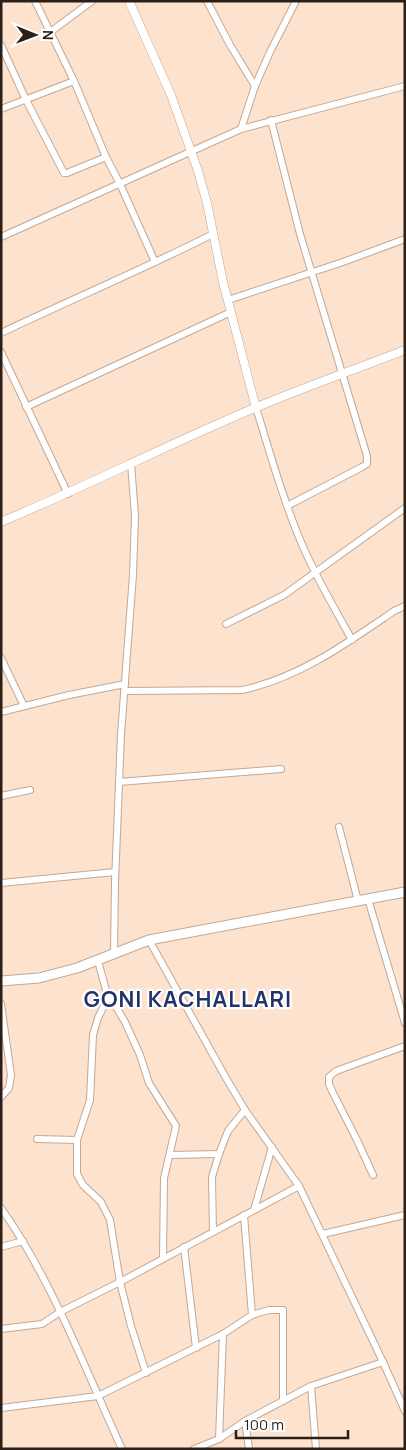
<svg xmlns="http://www.w3.org/2000/svg" width="406" height="1450" viewBox="0 0 406 1450" font-family="Manrope,sans-serif">
	<style>
		.lines { fill: none; stroke-linecap: round; stroke-linejoin: round }
		.minor-casing { stroke: #c2a895; stroke-width: 8 }
		.tertiary-casing { stroke: #c2a895; stroke-width: 9 }
		.secondary-casing { stroke: #c2a895; stroke-width: 11 }
		.minor { stroke: #fff; stroke-width: 6 }
		.tertiary { stroke: #fff; stroke-width: 8 }
		.secondary { stroke: #fff; stroke-width: 9 }
		.labels { text-anchor: middle; stroke-width: 4.5; stroke-linejoin: round; paint-order: stroke }
		.district-label { font-size: 22px; font-weight: bold; letter-spacing: 1px; fill: #23326a; stroke: #fff }
	</style>
	<rect width="100%" height="100%" fill="#fde2ce"/>
	<g class="lines">
		<defs>
			<g id="minor">
				<path d="M35,1L74,81L106,157L120,184L155,262"/>
				<path d="M207,1L230,45L255,86"/>
				<path d="M49,33L92,1"/>
				<path d="M1,45L26,100L64,173H67L106,157"/>
				<path d="M1,109L74,81"/>
				<path d="M271,120L300,234L367,456V464L362,467L287,506"/>
				<path d="M241,129L255,86L270,52L296,1"/>
				<path d="M1,237L241,129L405,86"/>
				<path d="M228,300L343,262L405,239"/>
				<path d="M1,333C72,299 144,269 213,234"/>
				<path d="M1,352L68,494"/>
				<path d="M26,407L231,312"/>
				<path d="M256,408C270,452 282,498 301,542C315,576 334,607 352,640"/>
				<path d="M226,624L284,595L405,508"/>
				<path d="M1,658L24,706"/>
				<path d="M125,691L242,690C299,678 347,643 394,611L405,606"/>
				<path d="M1,712L69,695L125,684"/>
				<path d="M119,782L281,769"/>
				<path d="M1,796L30,790"/>
				<path d="M339,827L358,901"/>
				<path d="M1,883L115,872"/>
				<path d="M368,899L405,1023"/>
				<path d="M149,940L226,1078L245,1110L299,1186L383,1362L405,1411"/>
				<path d="M114,953L115,882L121,734L133,575L135,516L131,463"/>
				<path d="M98,961L106,990L125,1022L140,1055L149,1083L176,1126L164,1178L163,1259"/>
				<path d="M109,995L98,1018L93,1035L90,1100L77,1140V1174L83,1185L101,1202L110,1220L120,1282L131,1326L146,1373"/>
				<path d="M1,1004L11,1075L9,1088L1,1097"/>
				<path d="M37,1139L77,1140"/>
				<path d="M170,1155L219,1154"/>
				<path d="M373,1175L357,1140L332,1091L329,1084V1077L336,1071L405,1046"/>
				<path d="M1,1208C52,1280 85,1369 122,1449"/>
				<path d="M254,1210L272,1147"/>
				<path d="M244,1215L252,1315"/>
				<path d="M213,1232L212,1177L219,1154L228,1131L245,1110"/>
				<path d="M323,1234L405,1215"/>
				<path d="M1,1247L23,1241"/>
				<path d="M184,1247L196,1348"/>
				<path d="M1,1329L42,1324L60,1312L120,1282L299,1186"/>
				<path d="M311,1386L316,1449"/>
				<path d="M1,1408L98,1396L223,1334L252,1315L269,1310H283V1401"/>
				<path d="M245,1421L249,1449"/>
				<path d="M219,1439L223,1334"/>
				<path d="M194,1449L219,1439L245,1421L311,1386L383,1362"/>
			</g>
			<g id="tertiary">
				<path d="M129,1L171,95L198,171L207,203L223,282L256,408"/>
				<path d="M1,522C87,486 171,443 257,407C305,387 356,369 405,350"/>
			</g>
			<path id="secondary" d="M1,981L39,978L77,968L149,940L405,892"/>
		</defs>
		<!-- minor casing -->
		<use href="#minor" class="minor-casing"/>
		<!-- tertiary casing -->
		<use href="#tertiary" class="tertiary-casing"/>
		<!-- secondary casing -->
		<use href="#secondary" class="secondary-casing"/>
		<!-- minor -->
		<use href="#minor" class="minor"/>
		<!-- tertiary -->
		<use href="#tertiary" class="tertiary"/>
		<!-- secondary -->
		<use href="#secondary" class="secondary"/>
	</g>
	<g class="labels">
		<!-- district labels -->
		<g class="district-label">
			<text x="188" y="1007">GONI KACHALLARI</text>
		</g>
	</g>
	<!-- border -->
	<rect width="406" height="1450" fill="none" stroke="#2a2019" stroke-width="5"/>
	<!-- north arrow -->
	<g transform="translate(35 35) rotate(91)" stroke="#ffffff" stroke-width="4" paint-order="stroke">
	<path d="M0-4L9 19L0 12L-9 19Z" fill="#2a2019"/>
	<text y="-8" font-size="14" font-weight="bold" text-anchor="middle" fill="#2a2019">N</text>
	</g>
	<!-- scale -->
	<path d="M236 1430v8h112v-8" fill="none" stroke="#2a2019" stroke-width="2.5"/>
	<text x="244" y="1430" font-size="15" fill="#2a2019" stroke="#ffffff" stroke-width="4" paint-order="stroke">100 m</text>
</svg>
